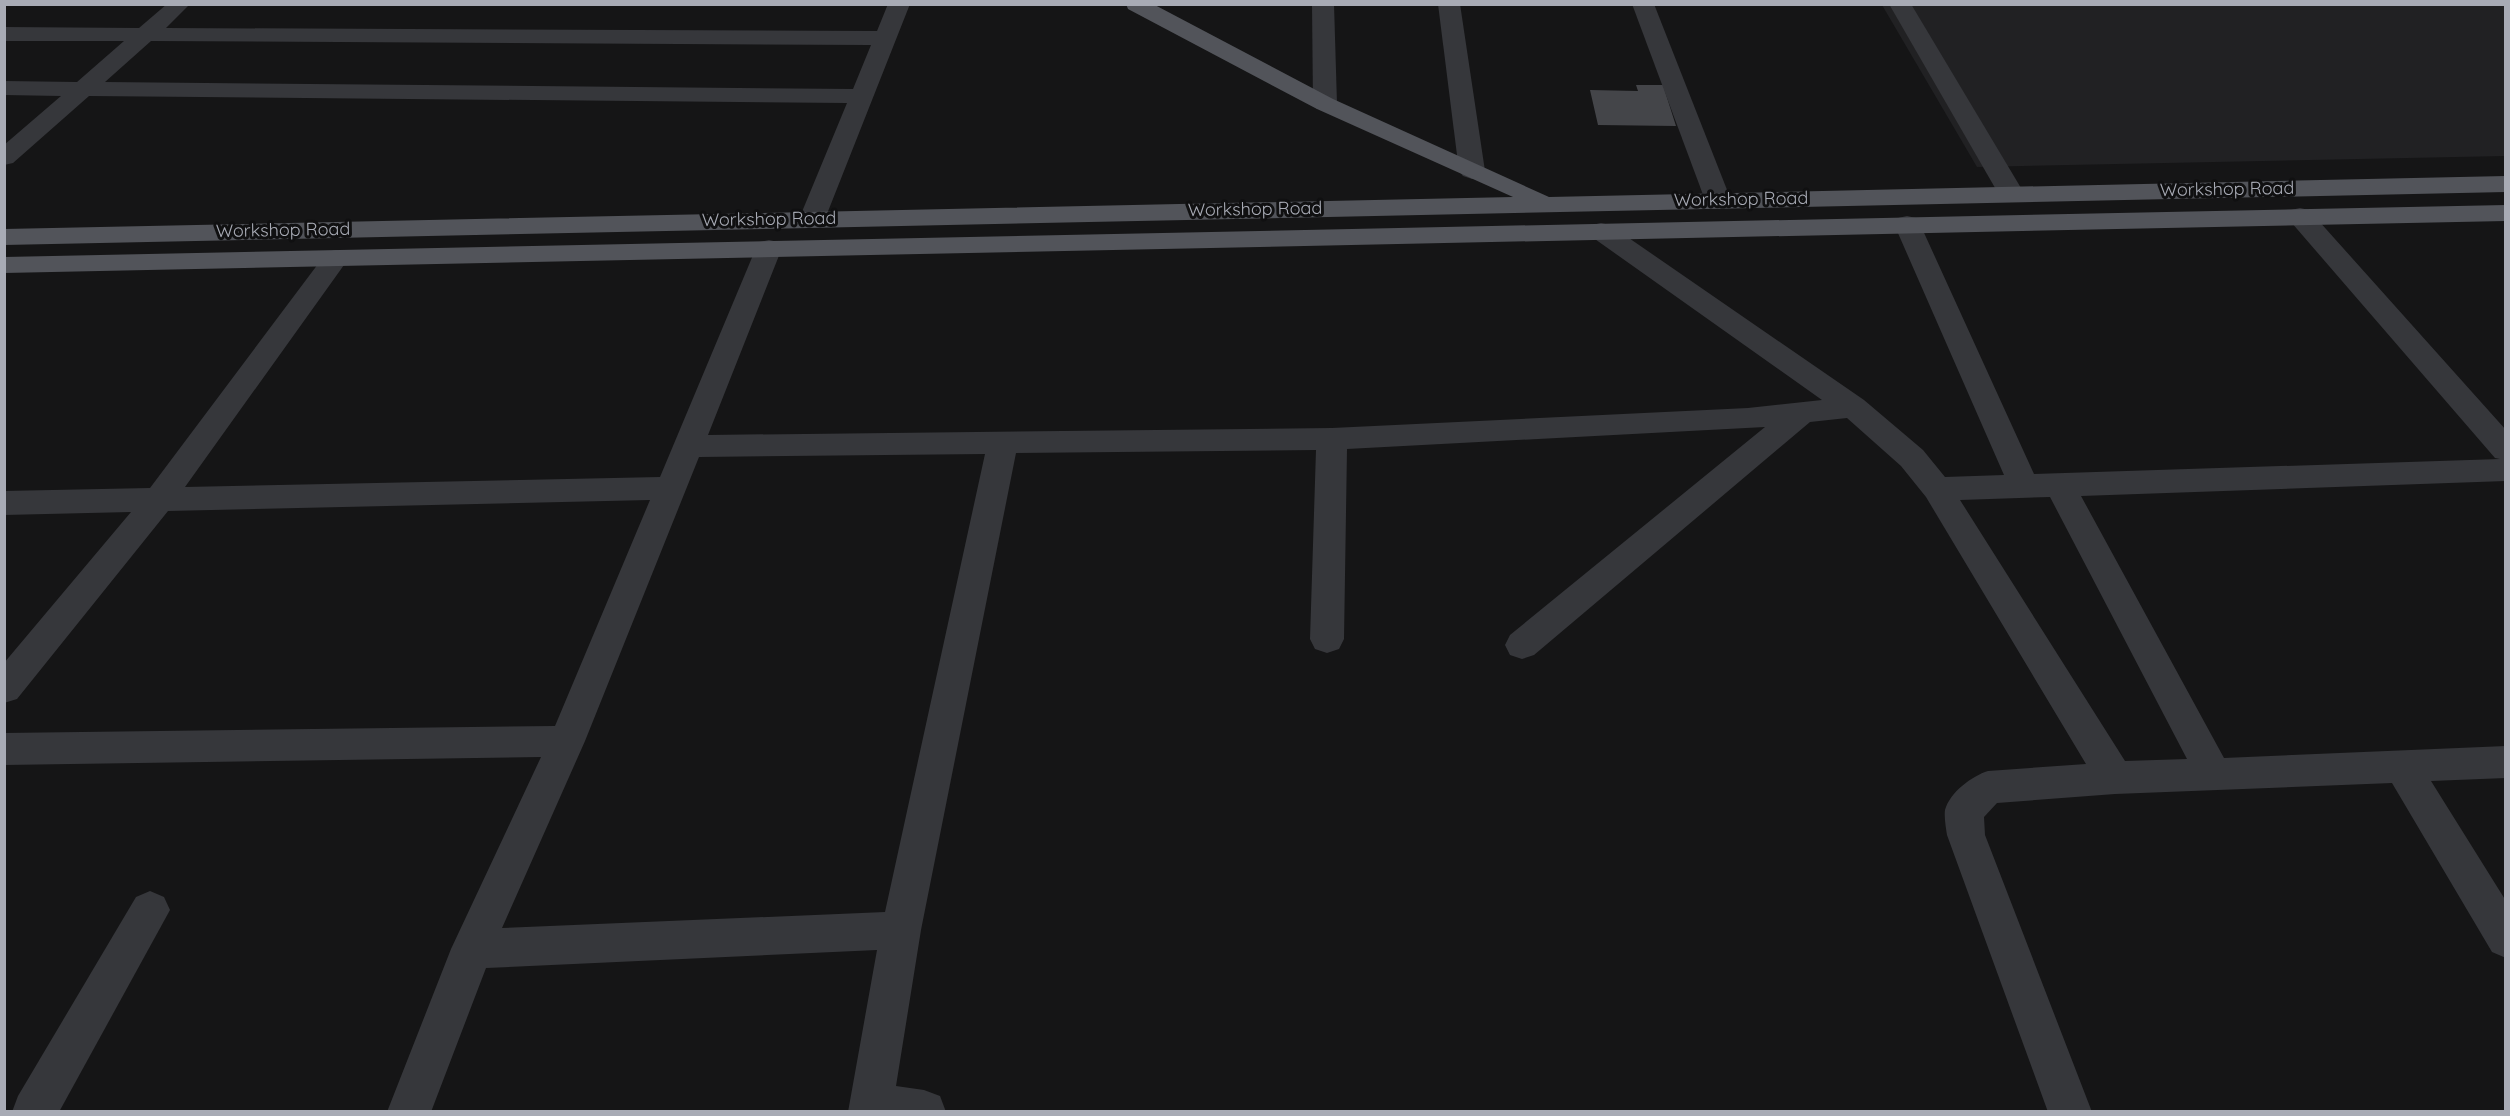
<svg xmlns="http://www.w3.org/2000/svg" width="2510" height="1116" viewBox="0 0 2510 1116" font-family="Quicksand,sans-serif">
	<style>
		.built { fill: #212123 }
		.building { fill: #444549 }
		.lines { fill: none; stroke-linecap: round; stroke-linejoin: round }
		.minor { fill: #36373b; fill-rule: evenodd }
		.major { fill: #52545a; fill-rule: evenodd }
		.labels { text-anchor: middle; stroke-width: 6; stroke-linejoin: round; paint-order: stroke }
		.far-street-label { font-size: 18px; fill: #a8abb5; stroke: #101011 }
	</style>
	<rect width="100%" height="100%" fill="#151516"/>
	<!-- built -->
	<path class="built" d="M1882,5H2505V156L1977,167Z"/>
	<!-- building -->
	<path class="building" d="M1636,85H1663L1676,126L1598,125L1590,90L1638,91Z"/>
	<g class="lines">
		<!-- minor -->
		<g class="minor">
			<path d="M167,4H190L166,28L877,31L888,4H910L825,219L821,225L812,227L803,225L799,219L847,103L89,96L13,163L4,165V145L61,96L4,95V81L77,82L124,41H4V27L139,28ZM151,41L871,45L853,89L105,82Z"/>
			<path d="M1312,4H1334L1337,104L1333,109H1317L1313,104Z"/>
			<path d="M1438,4H1460L1485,171L1481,176L1472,179L1463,176L1459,171Z"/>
			<path d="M1632,4H1654L1731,200L1727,205L1718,208L1709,205L1705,200Z"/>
			<path d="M1889,4H1911L2024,193L2020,198L2011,201L2002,198L1998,193Z"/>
			<path d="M2300,208L2309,210L2506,430V481L2081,496L2224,758L2506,746V778L2431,781L2506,901V958L2492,952L2392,783L2115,794L1997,803L1984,817L1985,835L2092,1112H2048L1947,835C1946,828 1944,817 1945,810C1950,792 1972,776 1988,771L2086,764L1926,497L1901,466L1847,418L1810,422L1534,655L1522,659L1510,655L1505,645L1510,635L1765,427L1347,449L1344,639L1339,649L1327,653L1315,649L1310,639L1316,450L1016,453L921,930L896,1086L924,1090L940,1096L946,1112H848L877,950L486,968L431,1112H387L451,949L541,757L4,765V733L555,726L650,500L168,511L17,699L4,703V663L131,512L4,515V491L150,488L327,252L336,250L345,252L349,258L185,487L660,477L756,248L760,242L769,240L778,242L782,248L708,435L1332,428L1748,408L1822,400L1592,237L1588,231L1592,225L1601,223L1610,225L1864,400L1923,450L1945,477L2004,475L1894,224L1898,218L1907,216L1916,218L1920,224L2034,474L2500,459L2495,458L2291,222L2287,216L2291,210ZM985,454L885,912L502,928L585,741L699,457ZM2050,497L2187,759L2125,761L1960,500Z"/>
			<path d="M150,891L164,897L170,910L59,1112H12L18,1096L136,897Z"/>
		</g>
		<!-- major -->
		<g class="major">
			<path d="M1126,4H1153L1333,99L1549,197L2506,176V192L4,245V229L1513,197L1317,109L1128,9Z"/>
			<path d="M2506,205V221L4,273V257Z"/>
		</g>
	</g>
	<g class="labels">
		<!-- far-street labels -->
		<g class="far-street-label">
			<text transform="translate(2227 189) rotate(-1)" y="6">Workshop Road</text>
			<text transform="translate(1741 199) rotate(-1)" y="6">Workshop Road</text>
			<text transform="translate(1255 209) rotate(-1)" y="6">Workshop Road</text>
			<text transform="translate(769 219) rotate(-1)" y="6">Workshop Road</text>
			<text transform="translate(283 230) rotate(-1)" y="6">Workshop Road</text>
		</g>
	</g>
	<!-- border -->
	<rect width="2510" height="1116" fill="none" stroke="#a8abb5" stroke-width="12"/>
</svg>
